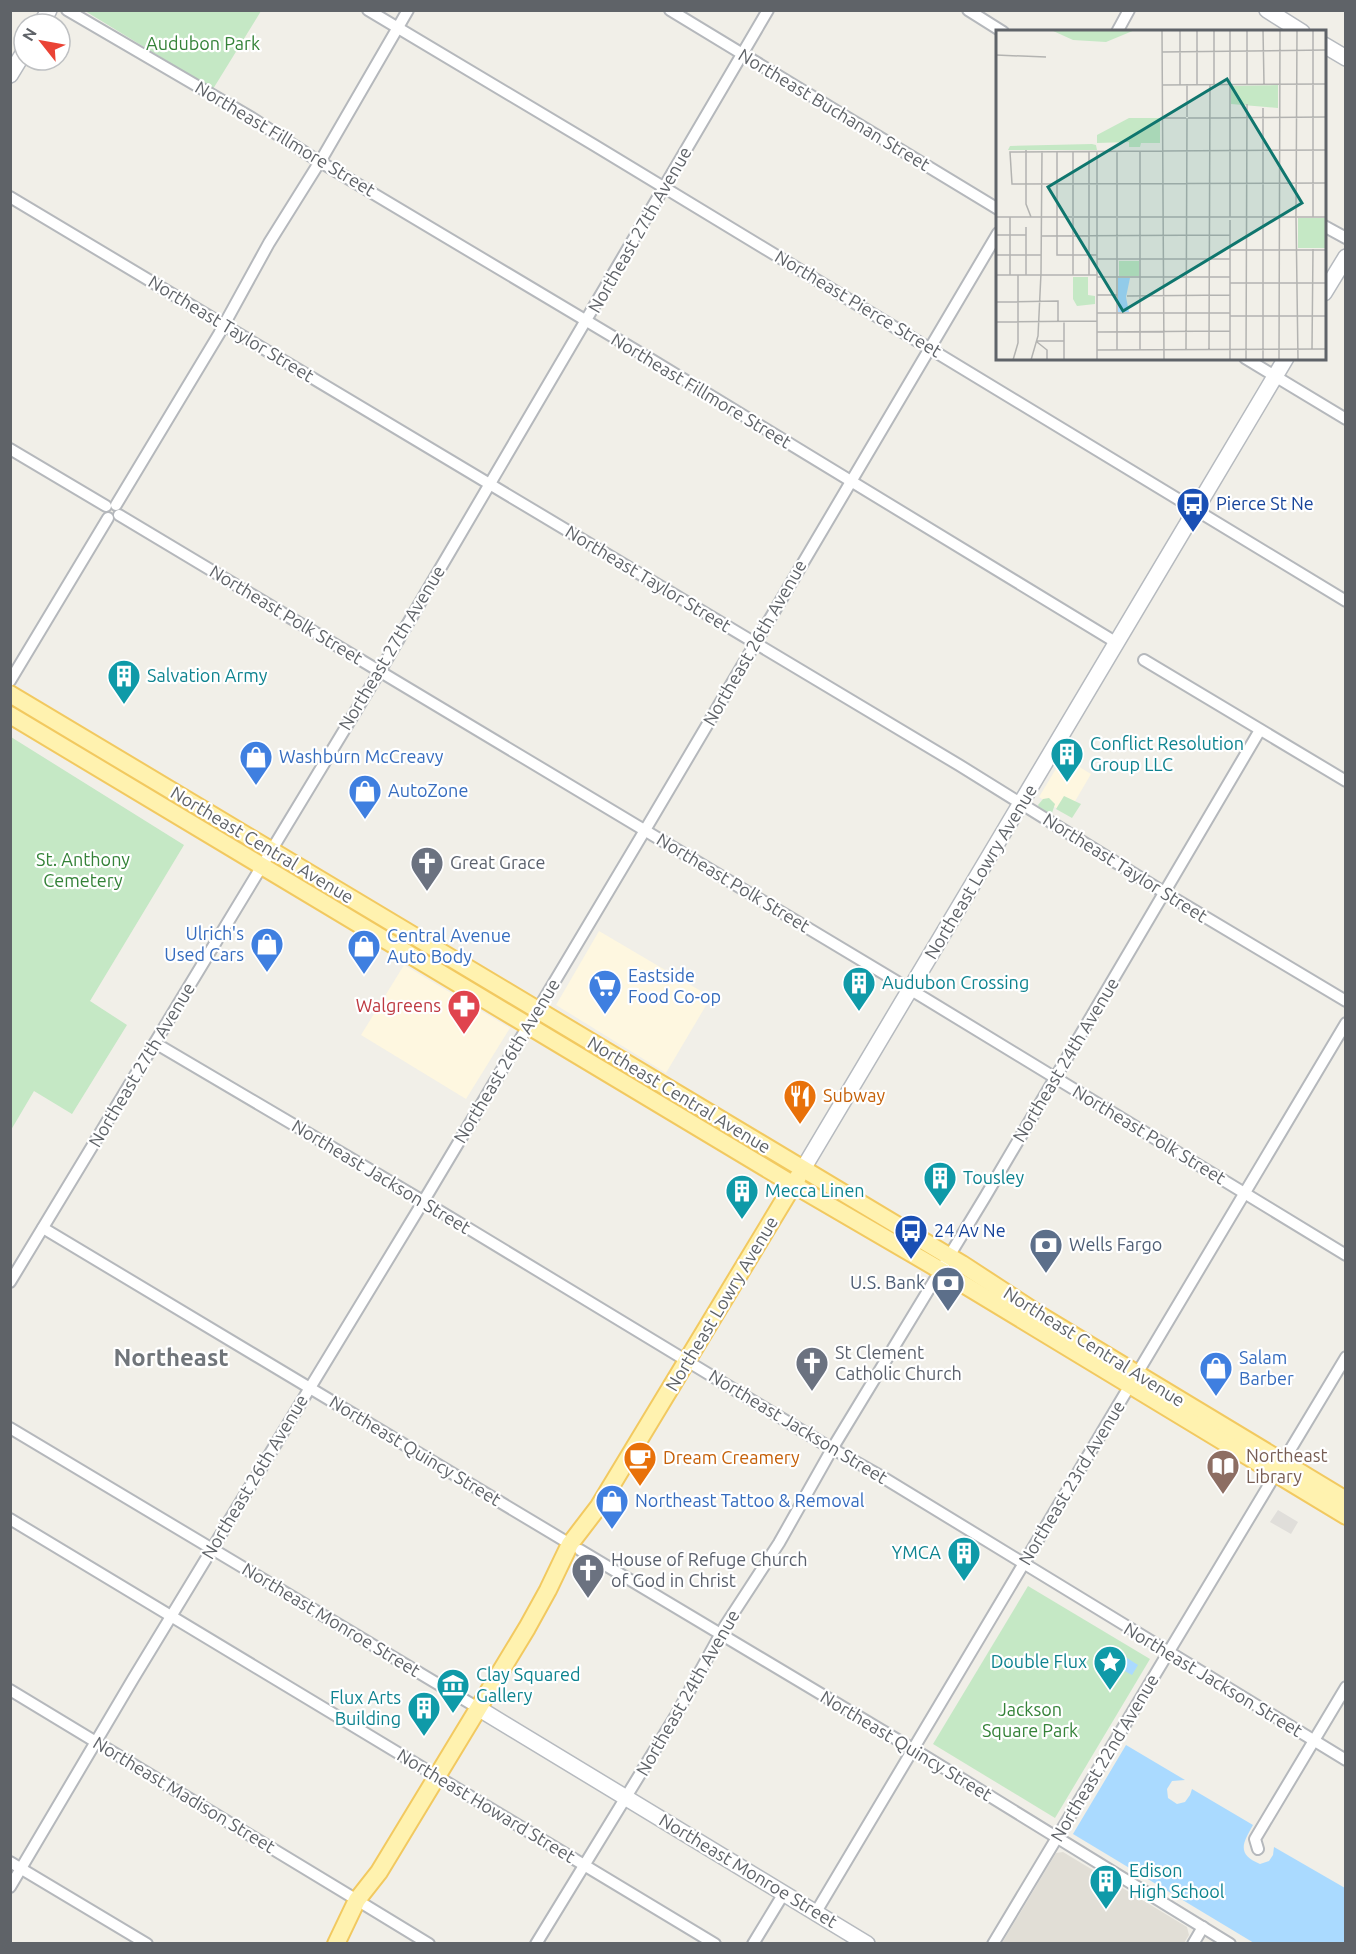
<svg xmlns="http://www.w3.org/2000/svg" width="1356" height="1954" viewBox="0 0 1356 1954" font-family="Ubuntu,sans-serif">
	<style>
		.commercial { fill: #fef7e0 }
		.industrial { fill: #e0deda }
		.education { fill: #e1ded6 }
		.green { fill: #c5e8c5 }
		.water { fill: #aadaff }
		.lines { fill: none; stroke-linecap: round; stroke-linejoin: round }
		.street-casing { stroke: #b5b8bc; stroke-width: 14 }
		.secondary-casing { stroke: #b6babf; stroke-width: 18 }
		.primary-casing { stroke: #f2c960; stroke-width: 20 }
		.street { stroke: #fff; stroke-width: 10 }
		.secondary { stroke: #fff; stroke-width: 15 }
		.primary { stroke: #fff2af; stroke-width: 16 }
		.labels { text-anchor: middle; stroke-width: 4.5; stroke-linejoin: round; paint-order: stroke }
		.park-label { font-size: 18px; fill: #348238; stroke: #fff }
		.street-label { font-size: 18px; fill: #5f6368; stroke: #fff }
		.transit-label { font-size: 18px; fill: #164399; stroke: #fff; text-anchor: start }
		.culture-label { font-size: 18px; fill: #0d838f; stroke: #fff; text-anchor: start }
		.shop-label { font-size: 18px; fill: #366cbe; stroke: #fff; text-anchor: start }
		.worship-label { font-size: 18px; fill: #5b616d; stroke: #fff; text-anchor: start }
		.health-label { font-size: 18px; fill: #be3a42; stroke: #fff; text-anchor: end }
		.food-label { font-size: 18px; fill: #c56008; stroke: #fff; text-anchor: start }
		.service-label { font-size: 18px; fill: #4e5e75; stroke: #fff; text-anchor: start }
		.education-label { font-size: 18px; fill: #785e54; stroke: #fff; text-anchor: start }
		.district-label { font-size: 24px; font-weight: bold; fill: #70757a; stroke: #fff }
		.inset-road { fill: none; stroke: #b3b3b1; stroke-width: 1.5 }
		.view { fill: #0f766e; fill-opacity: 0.15; stroke: #0f766e; stroke-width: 3 }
		.inset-edge { fill: none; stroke: #5f6368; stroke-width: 3 }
	</style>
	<rect width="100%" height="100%" fill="#f1efe8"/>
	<!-- commercial -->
	<g class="commercial">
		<path d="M1063,757L1091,774L1067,815L1039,797Z"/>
		<path d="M599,931L711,997L666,1073L556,1005Z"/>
		<path d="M404,965L510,1028L466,1099L361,1035Z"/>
	</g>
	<!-- industrial -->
	<path class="industrial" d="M1278,1510L1298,1522L1291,1534L1270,1522Z"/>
	<!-- education -->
	<path class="education" d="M1063,1852L1187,1927L1189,1935L1184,1943H1002L1056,1853Z"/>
	<!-- green -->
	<g class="green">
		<path d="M85,11L261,10V11L213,89Z"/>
		<path d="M11,737L184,845L90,1001L127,1025L72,1114L34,1091L11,1130Z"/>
		<path d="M1064,796L1081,804L1072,818L1056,809Z"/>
		<path d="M1049,798L1055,804L1052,813L1048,817L1041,812L1038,805L1043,799Z"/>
		<path d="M1028,1586L1150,1659L1055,1818L933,1744Z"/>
	</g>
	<!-- water -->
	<g class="water">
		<path d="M1119,1653L1138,1665L1132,1675L1112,1664Z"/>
		<path d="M1126,1745L1185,1780L1172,1781L1167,1789L1168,1798L1177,1804L1185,1802L1190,1795L1192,1789L1253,1825C1243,1843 1236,1854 1260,1864L1269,1861L1273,1855L1274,1847L1345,1888V1943H1254L1073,1834Z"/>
	</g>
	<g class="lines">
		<defs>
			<g id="street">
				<path d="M67,10L252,118L312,157L652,360L1117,643"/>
				<path d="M368,10L594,145L1346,601"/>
				<path d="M670,10L998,209"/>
				<path d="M968,10L1003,32"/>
				<path d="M1117,32L1129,10"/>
				<path d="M10,197L959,765L1165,893L1346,1001"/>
				<path d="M1324,226L1346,238"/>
				<path d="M1245,358L1346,419"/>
				<path d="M10,449L106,506"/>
				<path d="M116,505L219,334L269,243L324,155L408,10"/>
				<path d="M119,515L921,996L1346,1255"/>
				<path d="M1144,660L1346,781"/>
				<path d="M10,681L108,518"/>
				<path d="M155,1043L423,1201L824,1444L879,1475L1346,1760"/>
				<path d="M43,1228L570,1544"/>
				<path d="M10,1282L380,671L768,10"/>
				<path d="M10,1428L478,1708"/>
				<path d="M10,1519L715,1944"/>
				<path d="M580,1550L923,1755L1230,1944"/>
				<path d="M10,1690L357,1900"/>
				<path d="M1258,1849L1255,1839L1346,1687"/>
				<path d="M10,1862L147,1944"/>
				<path d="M10,1887L133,1679L429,1192L651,820L998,233"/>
				<path d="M365,1905L429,1944"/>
				<path d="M816,1912L1346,1023"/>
				<path d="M536,1944L675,1717L725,1626L779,1543L832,1449L985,1197L1260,730"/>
				<path d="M753,1944L784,1893"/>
				<path d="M993,1944L1346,1357"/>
				<path d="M1193,1944L1203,1927"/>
			</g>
			<g id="secondary">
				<path d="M1267,10L1302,32"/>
				<path d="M41,24L49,10"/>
				<path d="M1324,45L1346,58"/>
				<path d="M10,75L24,52"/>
				<path d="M1324,293L1346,257"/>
				<path d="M803,1169L1286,358"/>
				<path d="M478,1708L867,1944"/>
			</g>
			<g id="primary">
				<path d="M10,694L962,1264L1043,1317L1346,1500"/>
				<path d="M10,715L794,1185L940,1270L1346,1516"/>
				<path d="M336,1944L357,1900L379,1872L527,1628L548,1590L570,1544L599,1506L798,1177"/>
			</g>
		</defs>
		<!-- street casing -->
		<use href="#street" class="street-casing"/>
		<!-- secondary casing -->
		<use href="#secondary" class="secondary-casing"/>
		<!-- primary casing -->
		<use href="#primary" class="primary-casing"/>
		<!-- street -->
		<use href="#street" class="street"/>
		<!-- secondary -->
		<use href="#secondary" class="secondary"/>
		<!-- primary -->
		<use href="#primary" class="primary"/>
	</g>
	<!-- icons -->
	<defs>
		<symbol id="bus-pin" viewBox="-11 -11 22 30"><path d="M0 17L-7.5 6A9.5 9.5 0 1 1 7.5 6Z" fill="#1a4fb4" stroke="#fff"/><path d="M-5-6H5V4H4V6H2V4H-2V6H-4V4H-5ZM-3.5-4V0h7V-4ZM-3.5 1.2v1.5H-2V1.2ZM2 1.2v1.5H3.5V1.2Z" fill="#fff"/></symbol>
		<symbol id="building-pin" viewBox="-11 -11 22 30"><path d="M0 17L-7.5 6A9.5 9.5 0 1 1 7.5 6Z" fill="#0f9aa8" stroke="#fff"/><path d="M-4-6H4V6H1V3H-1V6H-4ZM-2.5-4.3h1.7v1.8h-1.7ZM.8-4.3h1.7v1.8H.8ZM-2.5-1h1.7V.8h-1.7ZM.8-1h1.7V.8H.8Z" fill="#fff"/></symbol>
		<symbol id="shop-pin" viewBox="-11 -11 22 30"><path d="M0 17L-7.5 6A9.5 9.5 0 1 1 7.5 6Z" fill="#3f7fe0" stroke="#fff"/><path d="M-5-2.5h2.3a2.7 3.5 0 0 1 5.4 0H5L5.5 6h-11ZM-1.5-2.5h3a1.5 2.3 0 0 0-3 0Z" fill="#fff"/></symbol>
		<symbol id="church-pin" viewBox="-11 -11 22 30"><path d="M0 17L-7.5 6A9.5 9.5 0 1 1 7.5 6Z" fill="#6b7280" stroke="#fff"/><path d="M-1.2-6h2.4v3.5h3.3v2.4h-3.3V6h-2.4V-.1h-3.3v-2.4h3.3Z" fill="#fff"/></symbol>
		<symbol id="supermarket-pin" viewBox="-11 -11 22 30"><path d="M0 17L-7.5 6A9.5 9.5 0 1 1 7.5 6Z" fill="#3f7fe0" stroke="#fff"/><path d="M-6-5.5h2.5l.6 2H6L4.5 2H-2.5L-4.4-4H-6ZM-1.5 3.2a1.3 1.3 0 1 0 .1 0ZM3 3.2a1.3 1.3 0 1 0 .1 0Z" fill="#fff"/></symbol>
		<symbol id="pharmacy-pin" viewBox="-11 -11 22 30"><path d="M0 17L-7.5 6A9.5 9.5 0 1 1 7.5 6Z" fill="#e0444e" stroke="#fff"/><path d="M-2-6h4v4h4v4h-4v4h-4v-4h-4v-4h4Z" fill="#fff"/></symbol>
		<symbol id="restaurant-pin" viewBox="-11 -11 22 30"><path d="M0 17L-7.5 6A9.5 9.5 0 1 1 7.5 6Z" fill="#e8710a" stroke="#fff"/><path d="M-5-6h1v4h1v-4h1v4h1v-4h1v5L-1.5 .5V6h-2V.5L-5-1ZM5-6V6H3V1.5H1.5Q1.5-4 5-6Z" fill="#fff"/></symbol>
		<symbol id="bank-pin" viewBox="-11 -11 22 30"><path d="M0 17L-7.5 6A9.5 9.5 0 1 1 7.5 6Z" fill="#5c6f8a" stroke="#fff"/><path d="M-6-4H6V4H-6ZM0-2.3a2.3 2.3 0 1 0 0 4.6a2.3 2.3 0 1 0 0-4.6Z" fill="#fff"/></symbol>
		<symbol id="cafe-pin" viewBox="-11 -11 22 30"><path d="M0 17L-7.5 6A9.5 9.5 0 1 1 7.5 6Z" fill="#e8710a" stroke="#fff"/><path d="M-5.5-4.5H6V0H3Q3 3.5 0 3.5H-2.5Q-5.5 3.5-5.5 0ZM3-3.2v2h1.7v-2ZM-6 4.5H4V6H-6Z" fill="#fff"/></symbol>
		<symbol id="library-pin" viewBox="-11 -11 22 30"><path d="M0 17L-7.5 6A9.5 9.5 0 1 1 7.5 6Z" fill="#8d6e63" stroke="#fff"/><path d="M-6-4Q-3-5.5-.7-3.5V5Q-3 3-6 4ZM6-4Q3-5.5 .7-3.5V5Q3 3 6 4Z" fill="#fff"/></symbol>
		<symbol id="sight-pin" viewBox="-11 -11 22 30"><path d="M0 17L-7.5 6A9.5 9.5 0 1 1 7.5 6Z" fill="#0f9aa8" stroke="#fff"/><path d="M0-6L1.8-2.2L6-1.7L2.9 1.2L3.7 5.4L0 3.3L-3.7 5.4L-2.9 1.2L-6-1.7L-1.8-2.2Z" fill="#fff"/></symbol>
		<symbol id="museum-pin" viewBox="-11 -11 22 30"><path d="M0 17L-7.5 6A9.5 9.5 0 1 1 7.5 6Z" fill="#0f9aa8" stroke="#fff"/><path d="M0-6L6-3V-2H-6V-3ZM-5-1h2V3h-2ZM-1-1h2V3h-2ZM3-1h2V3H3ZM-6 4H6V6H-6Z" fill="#fff"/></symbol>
	</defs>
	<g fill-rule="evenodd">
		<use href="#bus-pin" x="1174" y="485" width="38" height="52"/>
		<use href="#building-pin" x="105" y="657" width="38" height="52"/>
		<use href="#building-pin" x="1048" y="735" width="38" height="52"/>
		<use href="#shop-pin" x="237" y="738" width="38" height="52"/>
		<use href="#shop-pin" x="346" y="772" width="38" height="52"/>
		<use href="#church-pin" x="408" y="844" width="38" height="52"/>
		<use href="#shop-pin" x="248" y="925" width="38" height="52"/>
		<use href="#shop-pin" x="345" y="927" width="38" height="52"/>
		<use href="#building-pin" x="840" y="964" width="38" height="52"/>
		<use href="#supermarket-pin" x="586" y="967" width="38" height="52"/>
		<use href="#pharmacy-pin" x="445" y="987" width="38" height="52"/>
		<use href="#restaurant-pin" x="781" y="1077" width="38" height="52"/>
		<use href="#building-pin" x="921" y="1159" width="38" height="52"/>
		<use href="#building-pin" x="723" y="1172" width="38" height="52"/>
		<use href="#bus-pin" x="892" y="1212" width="38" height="52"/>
		<use href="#bank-pin" x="1027" y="1226" width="38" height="52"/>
		<use href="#bank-pin" x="929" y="1264" width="38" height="52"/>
		<use href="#church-pin" x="793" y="1344" width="38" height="52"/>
		<use href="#shop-pin" x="1197" y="1349" width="38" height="52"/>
		<use href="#cafe-pin" x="621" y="1439" width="38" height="52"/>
		<use href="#library-pin" x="1204" y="1447" width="38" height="52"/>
		<use href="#shop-pin" x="593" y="1482" width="38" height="52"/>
		<use href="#building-pin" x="945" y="1534" width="38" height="52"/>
		<use href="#church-pin" x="569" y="1551" width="38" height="52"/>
		<use href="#sight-pin" x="1091" y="1643" width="38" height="52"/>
		<use href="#museum-pin" x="434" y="1666" width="38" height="52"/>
		<use href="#building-pin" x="405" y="1689" width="38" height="52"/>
		<use href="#building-pin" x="1087" y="1862" width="38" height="52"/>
	</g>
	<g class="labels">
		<!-- park labels -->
		<g class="park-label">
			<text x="203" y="50">Audubon Park</text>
			<text x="83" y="866">St. Anthony<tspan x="83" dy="21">Cemetery</tspan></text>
			<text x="1030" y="1716">Jackson<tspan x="1030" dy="21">Square Park</tspan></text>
		</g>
		<!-- street labels -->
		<g class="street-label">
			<text transform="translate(834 110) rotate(31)" y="6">Northeast Buchanan Street</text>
			<text transform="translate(285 139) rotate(31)" y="6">Northeast Fillmore Street</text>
			<text transform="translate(640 230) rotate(-60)" y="6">Northeast 27th Avenue</text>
			<text transform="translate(858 304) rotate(31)" y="6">Northeast Pierce Street</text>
			<text transform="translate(231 329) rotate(31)" y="6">Northeast Taylor Street</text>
			<text transform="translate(701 391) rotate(31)" y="6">Northeast Fillmore Street</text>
			<text transform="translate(648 579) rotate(31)" y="6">Northeast Taylor Street</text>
			<text transform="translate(286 615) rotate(31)" y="6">Northeast Polk Street</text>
			<text transform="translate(755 643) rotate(-60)" y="6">Northeast 26th Avenue</text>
			<text transform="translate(392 648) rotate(-59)" y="6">Northeast 27th Avenue</text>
			<text transform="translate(262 845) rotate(31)" y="6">Northeast Central Avenue</text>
			<text transform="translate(1125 868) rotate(32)" y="6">Northeast Taylor Street</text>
			<text transform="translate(981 872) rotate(-59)" y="6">Northeast Lowry Avenue</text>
			<text transform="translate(733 883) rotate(31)" y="6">Northeast Polk Street</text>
			<text transform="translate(1066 1060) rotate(-59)" y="6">Northeast 24th Avenue</text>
			<text transform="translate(507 1061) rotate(-59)" y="6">Northeast 26th Avenue</text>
			<text transform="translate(142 1065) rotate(-59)" y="6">Northeast 27th Avenue</text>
			<text transform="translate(679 1095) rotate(31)" y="6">Northeast Central Avenue</text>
			<text transform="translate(1149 1135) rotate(31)" y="6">Northeast Polk Street</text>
			<text transform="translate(381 1177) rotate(31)" y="6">Northeast Jackson Street</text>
			<text transform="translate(722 1304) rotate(-59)" y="6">Northeast Lowry Avenue</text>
			<text transform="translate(1094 1347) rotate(32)" y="6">Northeast Central Avenue</text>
			<text transform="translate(798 1427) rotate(31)" y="6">Northeast Jackson Street</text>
			<text transform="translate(415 1451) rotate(31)" y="6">Northeast Quincy Street</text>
			<text transform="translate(255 1477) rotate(-59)" y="6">Northeast 26th Avenue</text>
			<text transform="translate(1072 1483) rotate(-59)" y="6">Northeast 23rd Avenue</text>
			<text transform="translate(331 1620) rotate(31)" y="6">Northeast Monroe Street</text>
			<text transform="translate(1213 1680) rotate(31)" y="6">Northeast Jackson Street</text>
			<text transform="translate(688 1693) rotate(-60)" y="6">Northeast 24th Avenue</text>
			<text transform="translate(906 1746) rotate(31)" y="6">Northeast Quincy Street</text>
			<text transform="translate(1105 1758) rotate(-59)" y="6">Northeast 22nd Avenue</text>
			<text transform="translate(184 1795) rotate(31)" y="6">Northeast Madison Street</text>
			<text transform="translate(486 1806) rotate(31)" y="6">Northeast Howard Street</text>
			<text transform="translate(748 1871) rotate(31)" y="6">Northeast Monroe Street</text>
		</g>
		<!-- transit labels -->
		<g class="transit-label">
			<text x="1216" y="510">Pierce St Ne</text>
			<text x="934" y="1237">24 Av Ne</text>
		</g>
		<!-- culture labels -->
		<g class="culture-label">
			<text x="147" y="682">Salvation Army</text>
			<text x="1090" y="750">Conflict Resolution<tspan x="1090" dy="21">Group LLC</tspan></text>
			<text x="882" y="989">Audubon Crossing</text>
			<text x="963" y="1184">Tousley</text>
			<text x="765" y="1197">Mecca Linen</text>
			<text x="941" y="1559" text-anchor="end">YMCA</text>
			<text x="1087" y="1668" text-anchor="end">Double Flux</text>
			<text x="476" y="1681">Clay Squared<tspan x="476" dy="21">Gallery</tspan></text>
			<text x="401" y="1704" text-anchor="end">Flux Arts<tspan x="401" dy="21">Building</tspan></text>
			<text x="1129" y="1877">Edison<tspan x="1129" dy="21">High School</tspan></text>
		</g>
		<!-- shop labels -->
		<g class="shop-label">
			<text x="279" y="763">Washburn McCreavy</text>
			<text x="388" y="797">AutoZone</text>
			<text x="244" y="940" text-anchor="end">Ulrich's<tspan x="244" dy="21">Used Cars</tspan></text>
			<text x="387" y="942">Central Avenue<tspan x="387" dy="21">Auto Body</tspan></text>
			<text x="628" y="982">Eastside<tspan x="628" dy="21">Food Co-op</tspan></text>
			<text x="1239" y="1364">Salam<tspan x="1239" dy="21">Barber</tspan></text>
			<text x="635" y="1507">Northeast Tattoo &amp; Removal</text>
		</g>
		<!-- worship labels -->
		<g class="worship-label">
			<text x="450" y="869">Great Grace</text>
			<text x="835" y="1359">St Clement<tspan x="835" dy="21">Catholic Church</tspan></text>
			<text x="611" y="1566">House of Refuge Church<tspan x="611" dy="21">of God in Christ</tspan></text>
		</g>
		<!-- health labels -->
		<g class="health-label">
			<text x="441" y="1012">Walgreens</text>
		</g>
		<!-- food labels -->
		<g class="food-label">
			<text x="823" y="1102">Subway</text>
			<text x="663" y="1464">Dream Creamery</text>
		</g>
		<!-- service labels -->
		<g class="service-label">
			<text x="1069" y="1251">Wells Fargo</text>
			<text x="925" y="1289" text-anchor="end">U.S. Bank</text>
		</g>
		<!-- education labels -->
		<g class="education-label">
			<text x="1246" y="1462">Northeast<tspan x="1246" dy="21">Library</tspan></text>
		</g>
		<!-- district labels -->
		<g class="district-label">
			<text x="171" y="1366">Northeast</text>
		</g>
	</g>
	<!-- overview -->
	<g transform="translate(996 30)">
		<rect width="330" height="330" fill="#f1efe8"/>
		<path d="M55,0H139L110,12L77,10ZM282,55V78L235,74V56ZM133,88H164V113H145L144,117H133V112L101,113V105ZM96,114L100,115L101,120H12L14,116ZM302,188H330V218H302ZM123,231H143V246H123ZM77,247H92V265L99,266V274L81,276L77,269Z" fill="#c5e8c5"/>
		<path d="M122,248H134L130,267L133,282H122Z" fill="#aadaff"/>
		<path class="inset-road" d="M166,0L168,330M201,0V54M218,0V54M251,0V54M267,0L268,54M166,22L330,20M0,25L50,27M191,54V87M166,55L330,54M184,55V0M168,88H190M192,88L330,87M30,120V174L35,187M330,120L14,122L16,154L330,153M61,121V225H101M121,121V186M77,186V121M300,186L301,0M300,186L302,330M0,187H330M234,187V0M317,187V0M77,188V245M0,205H30M45,206L234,205M234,220H330M0,225H45M101,229H234M0,245H101M14,245V187M30,245V197M93,245V121M101,247H234M0,248V319M234,253H330M101,265H121M131,266L234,265M0,272L62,271V291M101,283H234M234,286H330M0,292L101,291M101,302L234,301M40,311H68M41,312L51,320V330M213,319L214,54M316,319L317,219M101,320L330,319M121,320V188M144,320V121M190,320L191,88M17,330L22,313V245M35,330L42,306L45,243L46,121M68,330V291M101,330V121M234,330V190M250,330L251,74M267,330V78M283,330L284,0"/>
		<path class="view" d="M231,49L306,173L127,281L52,157Z"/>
		<rect width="330" height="330" class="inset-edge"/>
	</g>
	<!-- border -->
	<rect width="1356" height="1954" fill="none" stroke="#5f6368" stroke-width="24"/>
	<!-- north arrow -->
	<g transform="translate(42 42) rotate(301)"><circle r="28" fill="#ffffff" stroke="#bfc1c3" stroke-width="1.5"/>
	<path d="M0-4.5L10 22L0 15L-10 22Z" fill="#ea4335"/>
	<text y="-9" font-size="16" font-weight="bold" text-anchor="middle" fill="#5f6368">N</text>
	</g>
</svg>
